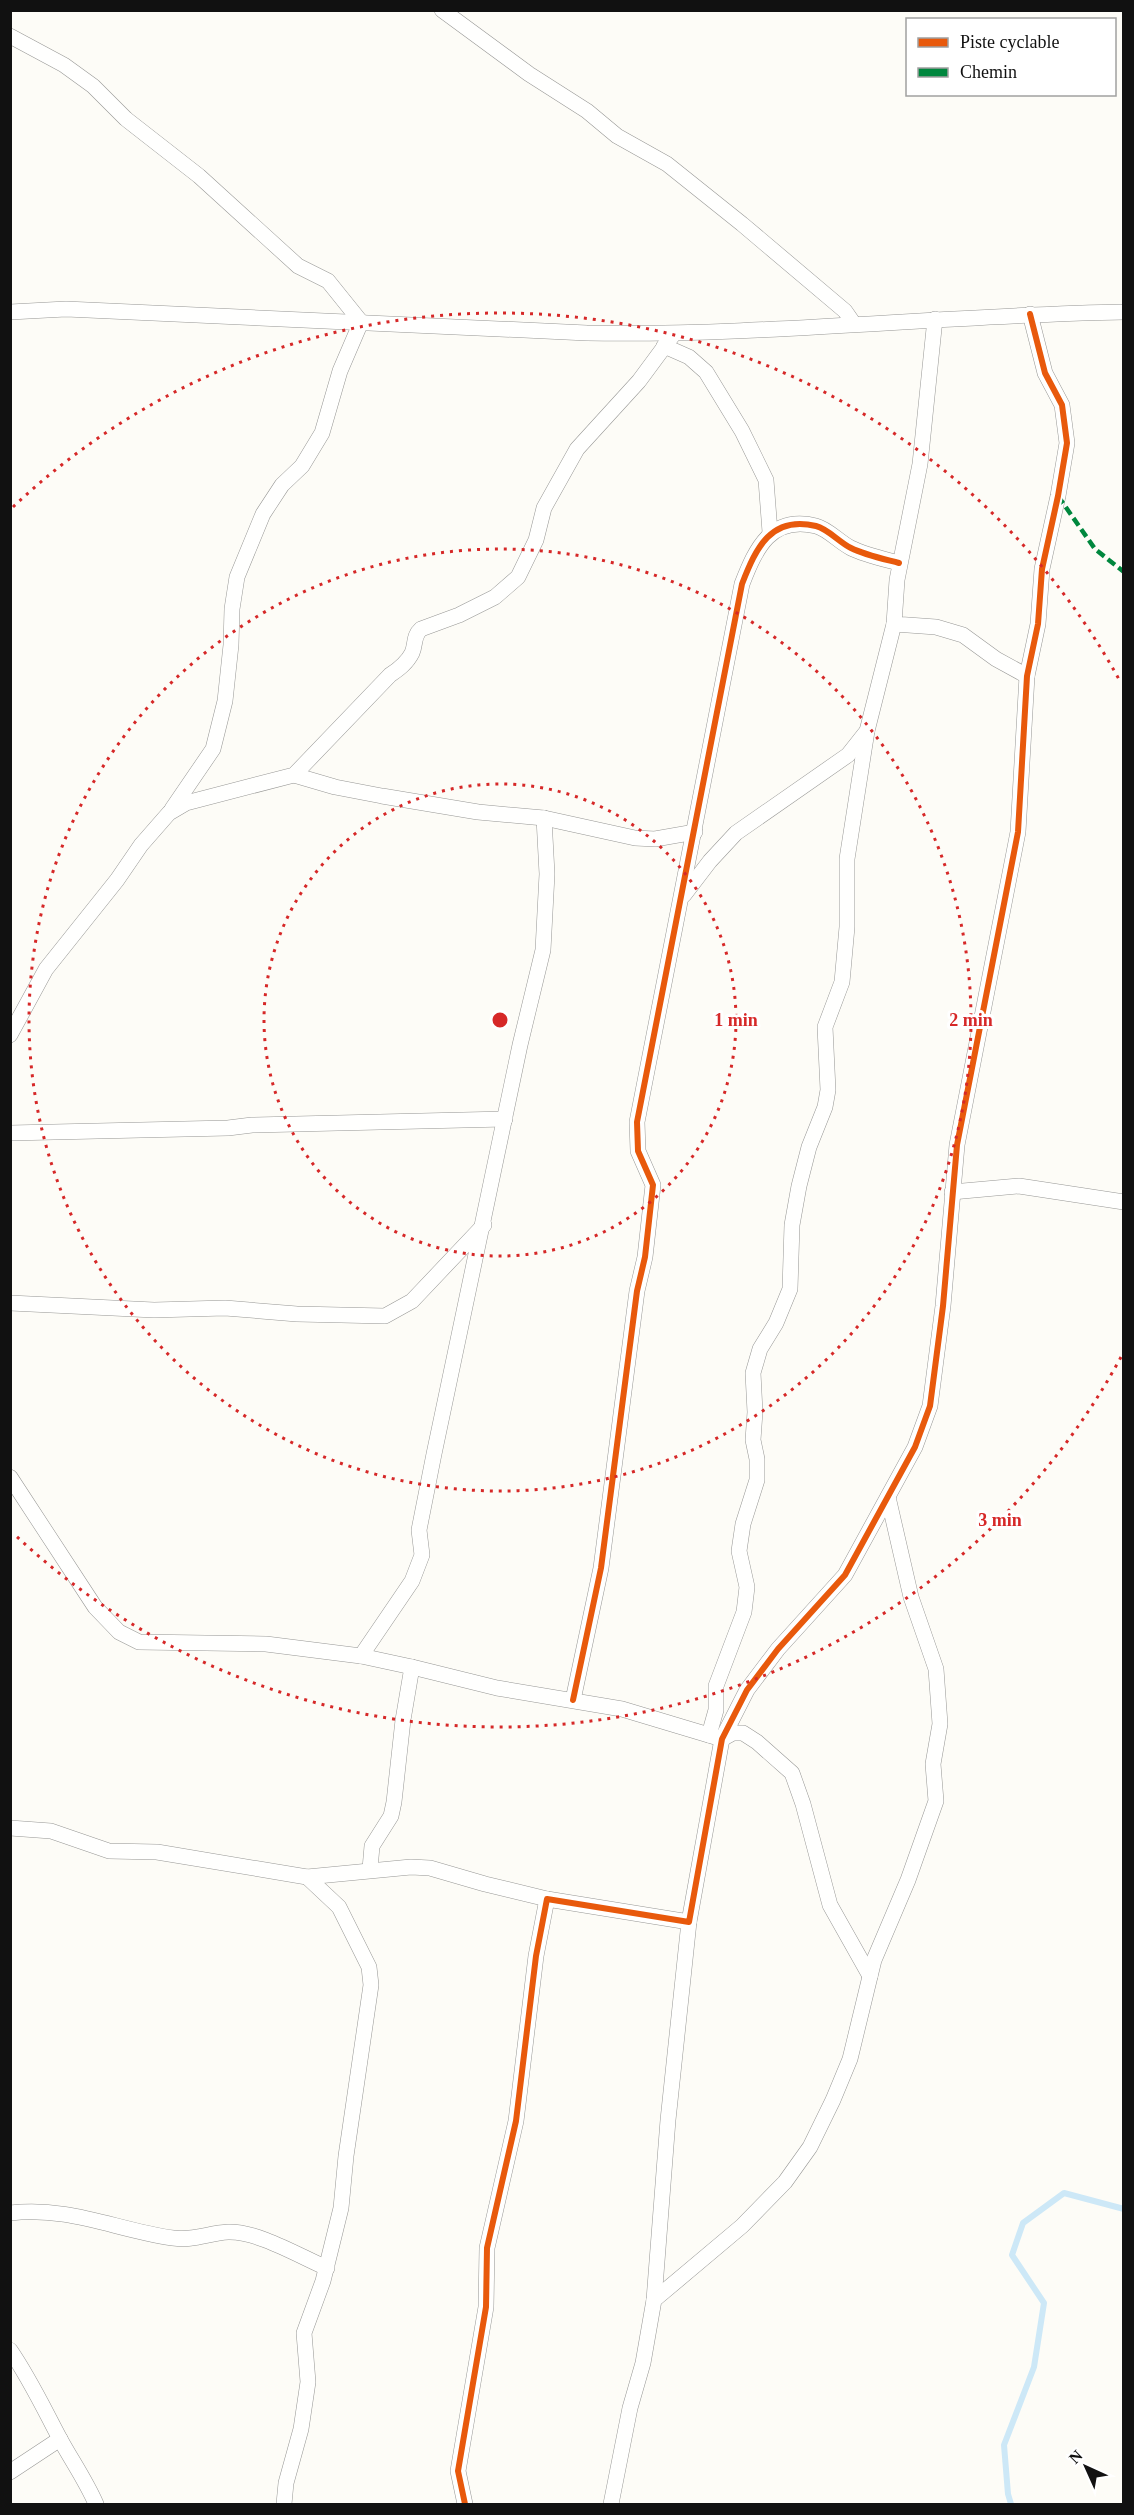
<svg xmlns="http://www.w3.org/2000/svg" width="1134" height="2515" viewBox="0 0 1134 2515" font-family="Georgia,serif">
	<style>
		.lines { fill: none; stroke-linecap: round; stroke-linejoin: round }
		.stream { stroke: #cde8f7; stroke-width: 6 }
		.minor-casing { stroke: #979795; stroke-width: 16 }
		.minor { stroke: #fffffe; stroke-width: 15 }
		.quiet { stroke: #00873e; stroke-width: 4.5; stroke-dasharray: 9 4.5; stroke-linecap: butt }
		.cycleway-casing { stroke: #fff; stroke-width: 10 }
		.cycleway { stroke: #e8590c; stroke-width: 6 }
		.ring { fill: none; stroke: #d62828; stroke-width: 3; stroke-dasharray: 3 6 }
		.centre { fill: #d62828; stroke: #fff; stroke-width: 3 }
		.ring-label { font-size: 18px; text-anchor: middle; font-weight: bold; fill: #d62828; stroke: #fff; stroke-width: 6; stroke-linejoin: round; paint-order: stroke }
	</style>
	<rect width="100%" height="100%" fill="#fdfcf7"/>
	<g class="lines">
		<!-- stream -->
		<path class="stream" d="M1011,2504L1008,2494L1004,2445L1034,2367L1044,2303L1012,2255L1023,2223L1064,2193L1124,2209"/>
		<defs>
			<g id="minor">
				<path d="M442,10L529,74L587,111L617,136L667,164L742,224L845,311L854,324"/>
				<path d="M10,36L64,65L93,86L126,119L199,176L298,266L328,281L361,322L340,371L322,433L302,466L282,485L263,514L237,577L232,609L231,645L225,701L213,749L172,809"/>
				<path d="M10,312L66,309L587,333C766,336 945,315 1124,312"/>
				<path d="M935,319L920,464L897,580L894,624L936,627L963,635L996,659L1027,676"/>
				<path d="M664,346L689,357L706,372L742,431L766,480L770,532"/>
				<path d="M294,775L335,787L382,796L478,812L544,818L635,838L655,839L695,832"/>
				<path d="M684,895L710,861L736,833L848,755L867,731L894,624"/>
				<path d="M10,1035L46,969L117,880L141,845L169,813L186,803L294,775L390,675C399,669 407,663 412,653C416,644 413,636 421,629L459,615L495,597L518,577L536,540L544,508L577,449L639,381L673,335"/>
				<path d="M10,1133L228,1128L252,1125L505,1119"/>
				<path d="M952,1192L1019,1186L1124,1202"/>
				<path d="M10,1303L154,1310L225,1308L297,1314L385,1316L412,1301L484,1225"/>
				<path d="M10,1477L95,1607L119,1632L139,1642L266,1644L361,1656L412,1667"/>
				<path d="M361,1656L412,1581L422,1555L419,1530L434,1454L520,1045L543,950L547,874L544,818"/>
				<path d="M573,1700L601,1568L637,1291L645,1257L653,1185L638,1151L637,1122L742,584C756,548 771,515 816,526C828,529 839,542 851,548C865,555 884,559 899,563"/>
				<path d="M709,1735L716,1710V1686L744,1612L747,1587L739,1551L743,1524L757,1480V1459L753,1440L755,1412L753,1373L760,1349L776,1323L790,1289L792,1225L799,1186L809,1147L825,1107L828,1090L825,1027L842,982L847,927V859L867,731"/>
				<path d="M10,1828L51,1831L109,1851L157,1852L307,1877L411,1867L430,1868L485,1884L547,1899"/>
				<path d="M370,1869L372,1846L391,1816L394,1802L403,1720L412,1667L497,1688L622,1709L722,1739L733,1733H743L757,1742L792,1773L803,1804L830,1905L870,1976"/>
				<path d="M10,2213C70,2206 116,2230 173,2238C193,2241 209,2233 228,2232C258,2231 299,2256 327,2268"/>
				<path d="M654,2300L668,2120L689,1922"/>
				<path d="M10,2350C30,2379 44,2409 60,2439C72,2461 86,2481 96,2504"/>
				<path d="M10,2472L60,2439"/>
				<path d="M284,2504L286,2483L301,2429L308,2382L304,2333L323,2281L341,2208L346,2156L371,1985L369,1967L339,1907L307,1877"/>
				<path d="M465,2504L458,2471L486,2307L487,2248L516,2121L536,1956L547,1899L689,1922L722,1739L747,1690L778,1649L845,1575L915,1447L930,1406L943,1306L957,1145L1018,832L1027,676L1038,624L1042,569L1058,496L1067,443L1062,405L1045,373L1030,314"/>
				<path d="M611,2504L630,2408L643,2363L654,2300L742,2226L785,2182L810,2147L833,2100L850,2059L874,1960L908,1880L936,1801L933,1764L940,1724L936,1669L911,1597L888,1497"/>
			</g>
		</defs>
		<!-- minor casing -->
		<use href="#minor" class="minor-casing"/>
		<!-- minor -->
		<use href="#minor" class="minor"/>
		<!-- quiet -->
		<path class="quiet" d="M1058,496L1095,549L1124,572"/>
		<defs>
			<g id="cycleway">
				<path d="M573,1700L601,1568L637,1291L645,1257L653,1185L638,1151L637,1122L742,584C756,548 771,515 816,526C828,529 839,542 851,548C865,555 884,559 899,563"/>
				<path d="M465,2504L458,2471L486,2307L487,2248L516,2121L536,1956L547,1899L689,1922L722,1739L747,1690L778,1649L845,1575L915,1447L930,1406L943,1306L957,1145L1018,832L1027,676L1038,624L1042,569L1058,496L1067,443L1062,405L1045,373L1030,314"/>
			</g>
		</defs>
		<!-- cycleway casing -->
		<use href="#cycleway" class="cycleway-casing"/>
		<!-- cycleway -->
		<use href="#cycleway" class="cycleway"/>
	</g>
	<!-- distance rings -->
	<g class="ring">
		<circle cx="500" cy="1020" r="236"/>
		<circle cx="500" cy="1020" r="471"/>
		<path d="M1121 1357A707 707 0 0 1 13 1533M13 507A707 707 0 0 1 1121 683"/>
	</g>
	<circle cx="500" cy="1020" r="9" class="centre"/>
	<g class="ring-label">
		<text x="736" y="1026">1 min</text>
		<text x="971" y="1026">2 min</text>
		<text x="1000" y="1526">3 min</text>
	</g>
	<!-- border -->
	<rect width="1134" height="2515" fill="none" stroke="#111111" stroke-width="24"/>
	<!-- legend -->
	<rect x="906" y="18" width="210" height="78" fill="#ffffff" stroke="#a0a0a0" stroke-width="1.5"/>
	<rect x="918" y="38" width="30" height="9" fill="#e8590c" stroke="#a0a0a0" stroke-width="1.5"/>
	<text x="960" y="48" font-size="18" fill="#111111">Piste cyclable</text>
	<rect x="918" y="68" width="30" height="9" fill="#00873e" stroke="#a0a0a0" stroke-width="1.5"/>
	<text x="960" y="78" font-size="18" fill="#111111">Chemin</text>
	<!-- north arrow -->
	<g transform="translate(1086 2467) rotate(315)" stroke="#ffffff" stroke-width="4.5" paint-order="stroke">
	<path d="M0-4.5L10 22L0 15L-10 22Z" fill="#111111"/>
	<text y="-9" font-size="16" font-weight="bold" text-anchor="middle" fill="#111111">N</text>
	</g>
</svg>
